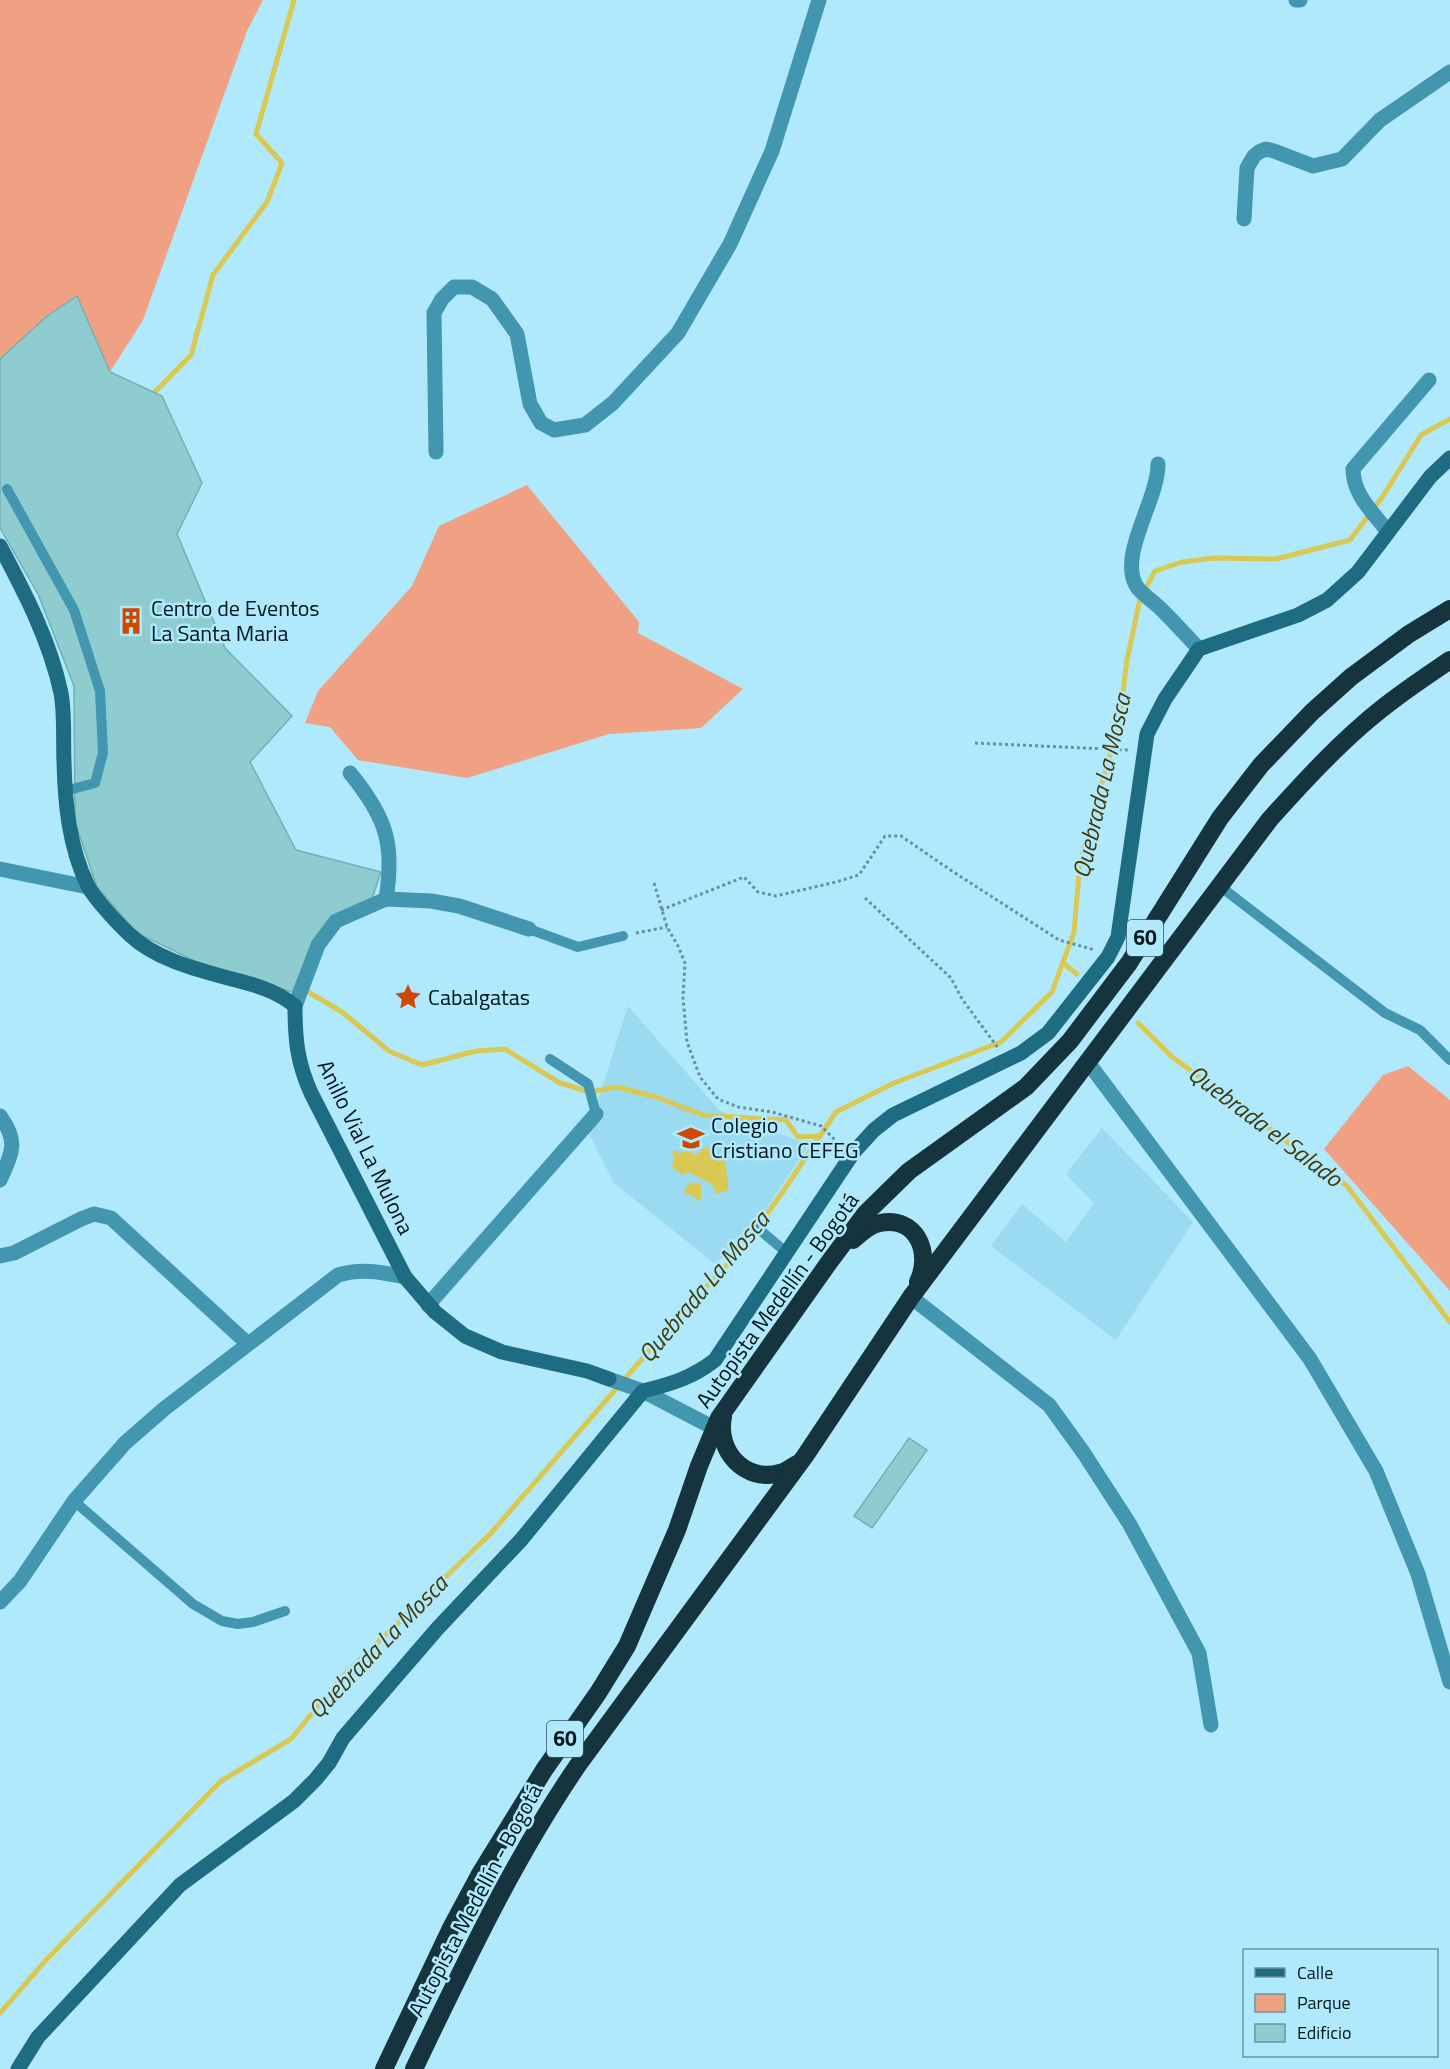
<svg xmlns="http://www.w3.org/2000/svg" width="1450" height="2069" viewBox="0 0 1450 2069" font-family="'Titillium Web',sans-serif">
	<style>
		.built { fill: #9adbf2 }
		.green { fill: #f0a083 }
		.water { fill: #d9c852 }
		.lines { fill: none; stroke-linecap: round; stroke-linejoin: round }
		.stream { stroke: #d9c852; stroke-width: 5 }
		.building { fill: #8eccd0; stroke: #73b0b4; stroke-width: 1.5 }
		.path { stroke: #6891a0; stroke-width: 3; stroke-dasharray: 3 3; stroke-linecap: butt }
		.lane { stroke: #4296b0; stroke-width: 10 }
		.street { stroke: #4296b0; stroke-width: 15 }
		.secondary { stroke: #1d6c82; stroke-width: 15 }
		.highway { stroke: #15343d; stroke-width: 18 }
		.labels { text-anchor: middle; stroke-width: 5; stroke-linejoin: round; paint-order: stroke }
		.shield { fill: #b0e8fc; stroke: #36545f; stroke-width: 1.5 }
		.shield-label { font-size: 21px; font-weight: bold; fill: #01151c }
		.poi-label { font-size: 22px; fill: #01151c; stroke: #b0e8fc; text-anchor: start }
		.street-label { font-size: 22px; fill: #01151c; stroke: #b0e8fc }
		.water-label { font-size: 24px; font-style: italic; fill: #413906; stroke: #b0e8fc }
	</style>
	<rect width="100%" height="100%" fill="#b0e8fc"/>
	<!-- built -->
	<g class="built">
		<path d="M628,1006L720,1111L809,1145L751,1231L715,1264L614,1183L588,1132Z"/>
		<path d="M1102,1128L1193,1222L1116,1340L991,1246L1022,1204L1066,1242L1094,1203L1066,1174Z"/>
	</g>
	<!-- green -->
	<g class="green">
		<path d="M0,0H263L247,31L143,320L110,372L77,297L46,317L0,360Z"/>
		<path d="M527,485L639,622L638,633L743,689L701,728L609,734L467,778L358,760L330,727L305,723L318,691L412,586L439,526Z"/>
		<path d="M1408,1066L1450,1100V1291L1324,1149L1383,1075Z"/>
	</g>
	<!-- water -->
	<g class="water">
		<path d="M708,1147L725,1161L728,1181V1190L716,1194L712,1184L688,1172L682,1175L672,1167L674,1159L672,1152L676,1150L679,1153L687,1151L696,1155L702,1149Z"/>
		<path d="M691,1182L701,1184V1199L696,1201L694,1196L685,1193L684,1190Z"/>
	</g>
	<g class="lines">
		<!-- stream -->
		<g class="stream">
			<path d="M151,396L191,355L213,275L267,202L282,163L256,134L294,0"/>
			<path d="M1063,963L1077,974"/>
			<path d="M303,989L342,1012L389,1051L422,1065L476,1051L505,1049L560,1083L590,1092L617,1087L656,1097L703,1115L786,1120L798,1137L820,1136"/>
			<path d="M1138,1023L1171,1056L1347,1186L1450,1322"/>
			<path d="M0,2013L46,1960L221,1781L291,1739L342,1677L491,1533L688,1306L741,1250L784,1190L836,1112L894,1083L1001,1042L1052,992L1074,932L1080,862L1119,722L1127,660L1140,599L1155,571L1182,562L1214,558L1276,559L1350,540L1383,496L1421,435L1450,419"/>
		</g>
	</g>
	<!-- building -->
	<g class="building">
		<path d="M77,296L110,372L162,396L202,483L177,534L225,648L292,716L250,762L296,850L381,872L372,899L313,945L292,992L201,964L137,933L97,887L75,822L74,686L38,594L0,528V359L46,317Z"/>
		<path d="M909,1438L927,1450L872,1528L854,1516Z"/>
	</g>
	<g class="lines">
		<!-- path -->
		<g class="path">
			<path d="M975,743L1129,750"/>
			<path d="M654,883L667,927L678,946L685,963L683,998L687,1042L700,1077L718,1099L738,1107L772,1112L821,1126L840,1145"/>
			<path d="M865,898L951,978L962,999L998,1048"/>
			<path d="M661,910L744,877L758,892L776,896L836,882L859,875L885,836H901L952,871L1059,940L1095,950"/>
			<path d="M636,933L667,927"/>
		</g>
		<!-- lane -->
		<g class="lane">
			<path d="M7,489L74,610L100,691L103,753L95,783L65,791"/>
			<path d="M1221,887L1385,1013L1420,1030L1450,1060"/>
			<path d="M529,929L578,947L623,936"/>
			<path d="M550,1059L588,1084L596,1114"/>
			<path d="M755,1226L786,1252"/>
			<path d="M74,1501L193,1604L222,1621L238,1624L253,1622L285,1611"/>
		</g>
		<!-- street -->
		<g class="street">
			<path d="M1296,0H1300"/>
			<path d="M1244,219L1247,168L1254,156L1259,152L1266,149L1274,151L1313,166L1342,159L1380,120L1450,72"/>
			<path d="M436,452L434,313L442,299L454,287H472L492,299L517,334L530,404L541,423L554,430L585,425L613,403L678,333L730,244L772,151L819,0"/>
			<path d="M1158,464C1158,501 1117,556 1137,587C1143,595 1154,602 1161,609C1174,622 1187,636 1199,649"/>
			<path d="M1388,532C1373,512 1353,495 1353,469L1429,380"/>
			<path d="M350,773C386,817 395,844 386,899"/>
			<path d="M0,869L88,887"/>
			<path d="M295,1006L318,945L336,921L386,899L431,901L459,906L529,929"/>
			<path d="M1087,1061L1310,1359L1376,1471L1418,1574L1450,1682"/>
			<path d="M0,1116C19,1142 12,1153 0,1180"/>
			<path d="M0,1256L14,1253L81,1219L94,1214L111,1218L248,1344"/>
			<path d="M911,1297L1049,1405L1083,1452L1129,1523L1199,1653L1211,1725"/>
			<path d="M428,1305L596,1114"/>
			<path d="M609,1379L643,1391L714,1428"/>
			<path d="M0,1602L20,1581L74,1501L125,1443L164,1409L338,1275C362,1268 381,1272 405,1277"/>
		</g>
		<!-- secondary -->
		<g class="secondary">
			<path d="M0,546C25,593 50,641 61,693C65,715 63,739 64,762C65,804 69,847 88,886C94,898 119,925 129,934C155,959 195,969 228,978C252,984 276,990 295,1006C295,1039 297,1062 311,1093L405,1277L435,1312L465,1336L502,1352L587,1371L609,1379"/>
			<path d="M18,2069L38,2037L180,1885L294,1801L315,1780L329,1763L343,1738L437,1629L521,1540L643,1391C671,1384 692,1378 715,1360L853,1153L874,1130L893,1115L1021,1053L1048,1033L1108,957L1118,937L1147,734L1165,699L1199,649L1298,615L1327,600L1358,572L1430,477L1450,458"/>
		</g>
		<!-- highway -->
		<g class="highway">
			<path d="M853,1240C861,1233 869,1225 880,1223C917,1216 932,1253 918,1282"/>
			<path d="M723,1417C716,1451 745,1483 780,1473C786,1472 791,1467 797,1464"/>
			<path d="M384,2069L451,1928L480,1874L544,1770L598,1693L627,1646L677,1530L699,1466L719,1418L830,1261L866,1213L909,1171L1026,1087L1070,1041L1129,963L1220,818L1261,765L1312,712L1351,677L1409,634L1450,609"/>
			<path d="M414,2069C464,1965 513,1860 578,1765L805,1456L911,1297L1270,819C1299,787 1328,755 1361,726C1388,702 1419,681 1450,660"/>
		</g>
	</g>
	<!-- icons -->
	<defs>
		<symbol id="building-bare" viewBox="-9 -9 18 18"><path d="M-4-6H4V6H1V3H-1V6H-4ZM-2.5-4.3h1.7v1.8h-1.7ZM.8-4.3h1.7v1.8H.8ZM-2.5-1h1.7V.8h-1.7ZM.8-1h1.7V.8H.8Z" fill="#ce4900" stroke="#b0e8fc" stroke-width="2.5" paint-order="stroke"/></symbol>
		<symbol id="sight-bare" viewBox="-9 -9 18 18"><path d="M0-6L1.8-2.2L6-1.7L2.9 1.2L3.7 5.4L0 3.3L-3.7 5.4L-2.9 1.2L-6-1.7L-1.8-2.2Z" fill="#ce4900" stroke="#b0e8fc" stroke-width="2.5" paint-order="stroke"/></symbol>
		<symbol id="school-bare" viewBox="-9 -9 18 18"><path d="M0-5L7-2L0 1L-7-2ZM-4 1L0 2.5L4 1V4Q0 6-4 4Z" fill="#ce4900" stroke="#b0e8fc" stroke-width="2.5" paint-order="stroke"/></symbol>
	</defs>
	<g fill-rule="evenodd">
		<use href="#building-bare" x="112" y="602" width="38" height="38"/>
		<use href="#sight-bare" x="389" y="978" width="38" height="38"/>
		<use href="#school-bare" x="672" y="1119" width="38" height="38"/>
	</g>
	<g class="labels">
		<!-- shield labels -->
		<g class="shield">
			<rect x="1127" y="920" width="36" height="36" rx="4.5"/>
			<rect x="547" y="1721" width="36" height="36" rx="4.5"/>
		</g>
		<g class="shield-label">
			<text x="1145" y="945">60</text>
			<text x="565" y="1746">60</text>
		</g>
		<!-- poi labels -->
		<g class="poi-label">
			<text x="151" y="616">Centro de Eventos<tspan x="151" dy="25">La Santa Maria</tspan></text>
			<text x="428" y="1005">Cabalgatas</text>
			<text x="711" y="1133">Colegio<tspan x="711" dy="25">Cristiano CEFEG</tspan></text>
		</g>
		<!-- street labels -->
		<g class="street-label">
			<text transform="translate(366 1147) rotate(64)" y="8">Anillo Vial La Mulona</text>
			<text transform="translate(777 1300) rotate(-54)" y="8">Autopista Medellín - Bogotá</text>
			<text transform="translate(475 1900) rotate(-62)" y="8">Autopista Medellín - Bogotá</text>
		</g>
		<!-- water labels -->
		<g class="water-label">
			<text transform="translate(1102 786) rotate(-77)" y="8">Quebrada La Mosca</text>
			<text transform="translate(1265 1126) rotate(37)" y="8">Quebrada el Salado</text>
			<text transform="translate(704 1287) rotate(-50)" y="8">Quebrada La Mosca</text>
			<text transform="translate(378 1647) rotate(-46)" y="8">Quebrada La Mosca</text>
		</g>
	</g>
	<!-- legend -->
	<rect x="1243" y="1949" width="195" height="108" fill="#b0e8fc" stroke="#6a94a2" stroke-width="1.5"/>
	<rect x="1255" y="1968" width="30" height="9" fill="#1d6c82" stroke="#6a94a2" stroke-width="1.5"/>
	<text x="1297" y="1979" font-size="18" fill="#01151c">Calle</text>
	<rect x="1255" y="1994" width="30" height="18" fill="#f0a083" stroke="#6a94a2" stroke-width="1.5"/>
	<text x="1297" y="2009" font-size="18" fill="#01151c">Parque</text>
	<rect x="1255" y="2024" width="30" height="18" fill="#8eccd0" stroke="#6a94a2" stroke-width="1.5"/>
	<text x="1297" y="2039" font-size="18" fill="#01151c">Edificio</text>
</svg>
